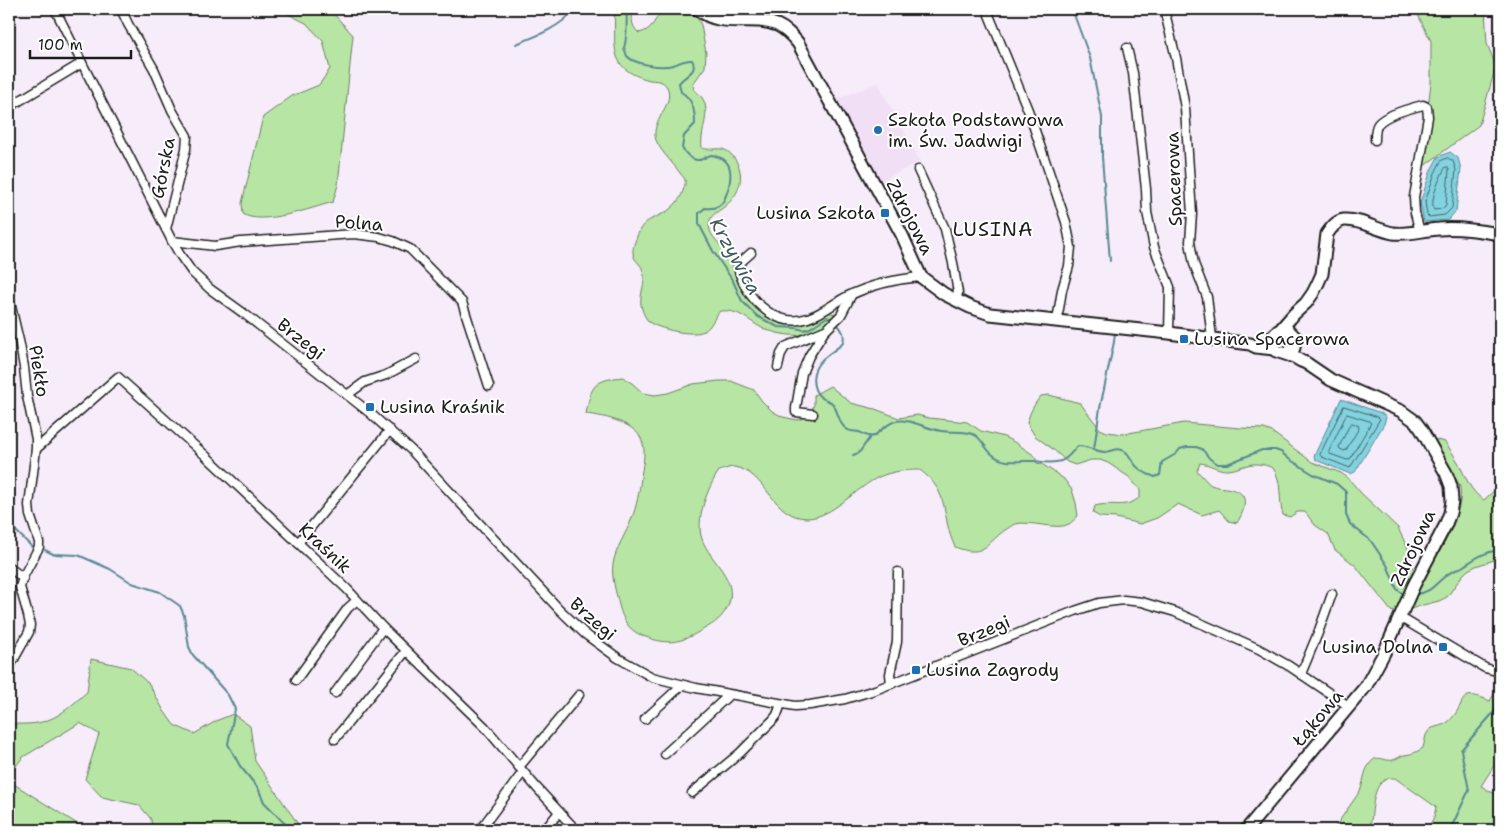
<svg xmlns="http://www.w3.org/2000/svg" width="1509" height="839" viewBox="0 0 1509 839" font-family="'Shantell Sans',sans-serif">
	<style>
		.built { fill: #f1dff6 }
		.green { fill: #b7e5a4; stroke: #6a8060 }
		.water { fill: #82d2df; stroke: #598991 }
		.lines { fill: none; stroke-linecap: round; stroke-linejoin: round }
		.shore { stroke: #45656a; stroke-width: 1 }
		.stream { stroke: #598991; stroke-width: 2 }
		.street-casing { stroke: #1c1c1c; stroke-width: 11 }
		.secondary-casing { stroke: #1c1c1c; stroke-width: 15 }
		.street { stroke: #fff; stroke-width: 8 }
		.secondary { stroke: #fff; stroke-width: 11 }
		.poi-dot { fill: #1f6fb2; stroke: #fff; stroke-width: 2 }
		.labels { text-anchor: middle; stroke-width: 4; stroke-linejoin: round; paint-order: stroke }
		.poi-label { font-size: 18px; fill: #1c1c1c; stroke: #fff; text-anchor: start }
		.street-label { font-size: 18px; fill: #1c1c1c; stroke: #fff }
		.water-label { font-size: 19px; font-style: italic; fill: #405c60; stroke: #fff }
		.quarter-label { font-size: 20px; letter-spacing: 1px; fill: #1c1c1c; stroke: #fff }
	</style>
	<rect width="100%" height="100%" fill="#f7ecfa"/>
	<filter id="ink" filterUnits="userSpaceOnUse"><feTurbulence type="fractalNoise" baseFrequency=".02" numOctaves="2"/><feDisplacementMap in="SourceGraphic" scale="10" xChannelSelector="R" yChannelSelector="G"/><feConvolveMatrix kernelMatrix="1 2 1 2 8 2 1 2 1" color-interpolation-filters="sRGB"/></filter>
	<g filter="url(#ink)">
		<!-- built -->
		<path class="built" d="M878,83L920,161L880,182L837,99Z"/>
		<!-- green -->
		<g class="green">
			<path d="M285,9H329L353,35L338,185L333,202C312,208 261,226 243,214L242,203L263,117L292,96L319,85L330,69L323,41L306,23L286,13Z"/>
			<path d="M614,9H634C631,19 631,26 639,33C654,30 654,18 664,9H688L698,19L701,25L706,53L705,67L693,84L694,90C717,105 699,128 702,148C710,151 718,147 725,150C732,153 736,160 739,167C744,183 736,198 724,207C719,211 712,214 710,220C708,225 710,231 712,235C719,246 730,253 737,264C745,276 748,290 756,302C761,309 777,316 785,321L827,312L836,314C817,334 805,339 777,333C772,331 767,331 762,328C747,320 739,309 720,311C714,317 711,328 704,331C693,337 658,329 649,322C646,319 643,313 642,309C638,297 645,287 644,275C644,274 642,269 642,268C640,264 637,262 635,259C630,251 635,242 638,234C642,222 650,220 660,215C670,211 680,201 683,191C684,188 686,183 685,180C684,177 682,176 680,173C674,164 656,147 655,136C653,119 675,103 667,87C663,80 657,81 650,80C605,69 617,45 614,9Z"/>
			<path d="M1415,9H1485L1487,44L1496,66L1479,125L1424,166L1422,154L1431,83V41Z"/>
			<path d="M623,377L633,384L643,393L655,395L668,393L693,384L719,381H731L754,390L762,401L772,411L783,417L797,420L809,416L814,405V395L830,386L851,403L875,409L899,418L917,415L929,418L967,422L981,431L1004,437L1016,443L1035,456L1037,463L1042,464L1064,479L1072,490L1076,503L1078,516C1075,519 1072,522 1069,524C1058,531 1030,520 1015,524C1012,525 1009,528 1005,530C985,545 984,558 955,547C940,516 952,494 920,470C906,470 892,471 879,477C857,487 832,518 807,518C772,518 766,471 734,467C729,467 723,470 719,471C708,487 695,519 702,539C710,562 739,578 728,606C723,617 714,624 704,629C680,643 670,646 643,636C628,630 623,620 619,605C616,592 611,577 613,564C616,547 626,534 632,518C637,505 639,492 641,478C642,467 646,455 643,444C639,423 604,416 586,414C591,386 593,380 623,377Z"/>
			<path d="M1049,395L1080,403L1100,429L1107,432L1123,434L1184,423L1240,428L1264,429L1272,432L1312,462L1341,473L1348,478L1361,493L1398,528L1409,551L1412,567L1418,573L1425,572C1440,555 1465,510 1460,487C1458,479 1450,474 1446,468C1441,459 1437,448 1433,439L1445,442C1449,448 1454,455 1458,462C1465,475 1470,492 1484,500L1500,485V558L1476,566L1468,570L1462,576L1447,597L1439,601L1423,605L1399,613L1391,611L1355,565L1335,550L1328,534L1315,525L1305,512H1297L1290,517L1283,515C1278,499 1283,482 1273,468C1268,466 1263,464 1257,464C1247,463 1237,470 1227,470C1217,470 1210,464 1200,463L1197,471C1202,475 1206,482 1211,485C1217,488 1224,487 1231,489C1251,493 1245,510 1237,523L1229,521L1219,510L1202,515L1178,504L1157,518L1140,524L1116,518L1100,517L1093,513L1095,506C1113,501 1125,510 1140,497V490L1129,477L1108,463L1100,460H1091L1075,465L1067,462L1054,450L1035,436L1027,423C1030,412 1034,404 1041,396Z"/>
			<path d="M91,659L131,668L149,684L164,711L174,725L194,734L218,720L233,714L250,726L255,761L302,830H152L151,819L139,805L102,797L85,779L99,734L80,723L23,757L9,775V724C22,724 36,725 48,720C62,715 75,702 87,692Z"/>
			<path d="M1500,683V756L1481,786L1500,797V830H1427L1434,817L1436,807L1395,778C1395,778 1388,778 1387,779C1370,785 1374,816 1369,830H1333L1360,791C1364,783 1363,773 1369,765C1377,752 1383,762 1393,760C1397,759 1400,756 1404,755C1412,754 1415,753 1423,748L1426,735L1430,729C1436,726 1443,726 1448,722C1468,705 1455,686 1490,701Z"/>
			<path d="M9,781L87,830H9Z"/>
		</g>
		<!-- water -->
		<g class="water">
			<path d="M1450,152L1458,158L1461,169L1456,211L1448,220L1424,222L1420,203L1431,170L1438,157Z"/>
			<path d="M1341,399L1381,413L1386,417L1384,424L1355,472L1350,474L1316,460L1314,456Z"/>
		</g>
		<g class="lines">
			<!-- shore -->
			<g class="shore">
				<path d="M1448,158L1453,161L1456,170L1452,208L1445,215L1429,217L1427,215L1425,202L1435,173L1441,161Z"/>
				<path d="M1448,167L1449,170L1446,205L1442,209L1434,210C1429,201 1440,177 1445,168Z"/>
				<path d="M1344,406L1378,417L1380,419L1350,468L1322,457L1320,455Z"/>
				<path d="M1347,414L1369,421L1371,423L1350,459L1347,460L1330,454L1329,452Z"/>
				<path d="M1352,423L1358,425L1359,428L1346,450L1344,451L1340,449L1339,447L1350,424Z"/>
			</g>
			<!-- stream -->
			<g class="stream">
				<path d="M627,9C626,22 628,35 624,48C625,51 626,53 627,56C635,65 662,68 673,65C680,63 685,59 692,60C699,72 685,75 679,83L681,92C693,99 695,111 695,124L684,136L682,148C685,153 690,159 697,160C702,161 706,156 711,155C714,155 715,156 718,157C737,162 730,187 724,200C720,208 713,209 705,208L699,213V224L713,251L733,281L742,301L757,316L778,327L796,328L804,330L810,328L827,317L834,320"/>
				<path d="M1072,9L1090,58L1102,117V157L1110,261"/>
				<path d="M516,44C537,36 561,27 575,9"/>
				<path d="M837,324C843,330 845,335 843,343C833,353 818,358 814,373C812,382 814,393 822,398C825,400 830,401 832,403C839,411 838,425 848,430C851,432 856,431 859,432C865,434 868,438 874,436C880,431 888,423 896,421C909,418 927,429 941,431C951,433 965,430 975,435C983,440 986,450 993,455C1005,465 1020,460 1034,461C1043,462 1052,464 1061,461C1068,459 1072,451 1078,446C1087,446 1095,451 1104,452C1112,452 1118,446 1126,452C1129,455 1131,459 1133,462C1138,470 1146,474 1155,477L1160,475L1162,462L1176,454L1180,449L1187,447H1196L1202,449L1210,459L1218,464H1227L1262,450H1275L1281,452L1289,459L1313,474L1337,484L1346,492V515L1350,524L1370,540L1373,544L1387,565L1397,589L1404,595L1406,594"/>
				<path d="M1094,449L1100,408L1114,342L1115,331"/>
				<path d="M853,455L859,453L870,437"/>
				<path d="M9,524L34,549"/>
				<path d="M45,550L53,554L78,555L110,569L132,583L160,592L180,606L184,615L189,647L193,655L228,695L235,709L228,744L240,766L258,788L264,802L291,830"/>
				<path d="M1416,594C1433,592 1434,584 1448,574C1452,571 1457,570 1462,567C1476,558 1483,552 1500,550"/>
				<path d="M1450,830L1469,790L1461,750L1500,705"/>
			</g>
			<defs>
				<g id="street">
					<path d="M55,9L82,63L172,241L180,255L192,272L210,289L246,315L370,413L411,450L559,609L585,634L618,658L652,677L696,688L795,706L810,705L845,699L875,690L1075,611L1099,603L1124,600L1142,602L1175,612L1259,649L1289,666L1350,707"/>
					<path d="M121,9L128,24L154,69L172,110L187,136L186,149L166,229"/>
					<path d="M989,15L1028,110L1066,222L1071,247L1069,266L1062,290L1057,321"/>
					<path d="M1166,17L1176,58L1185,108L1192,214L1190,242L1194,264L1207,297L1212,338"/>
					<path d="M1127,48L1133,73L1146,189L1147,212L1154,247L1170,287L1169,333"/>
					<path d="M9,107L82,63"/>
					<path d="M1375,140C1375,134 1375,128 1378,124C1385,115 1411,108 1423,105L1427,107L1428,117L1414,197L1415,213L1420,232"/>
					<path d="M918,170L945,229L953,263L958,293L956,301"/>
					<path d="M172,241L215,246L241,242L354,234L379,237L393,241L410,249L462,302L489,386"/>
					<path d="M751,253L742,261L738,268C740,274 742,281 745,286C755,305 777,324 800,320C818,317 832,304 848,296C871,285 895,279 921,277"/>
					<path d="M9,298L20,345L24,367L27,396L36,439V449L29,505L30,515L39,542V547L24,575L20,587L28,615L30,625L29,632L9,668"/>
					<path d="M778,367L781,354L785,347L825,330"/>
					<path d="M347,395L365,382L386,375L416,359"/>
					<path d="M813,414L796,412V408L802,373L809,356L824,332L841,315L852,294"/>
					<path d="M36,449L118,377L206,456L347,589L383,628L485,727L537,788L576,830"/>
					<path d="M298,543L390,430"/>
					<path d="M9,567L23,578"/>
					<path d="M1401,618L1485,668L1500,672"/>
					<path d="M1301,674L1318,633L1332,594"/>
					<path d="M296,680L348,608L357,600"/>
					<path d="M891,684L890,674L897,642L898,572"/>
					<path d="M335,693L383,628"/>
					<path d="M645,719L682,685"/>
					<path d="M335,739L406,651"/>
					<path d="M665,754L729,695"/>
					<path d="M519,767L579,695"/>
					<path d="M692,793L740,753L773,720L777,715L781,704"/>
					<path d="M480,830L523,772"/>
					<path d="M545,830L559,812"/>
				</g>
				<g id="secondary">
					<path d="M697,9C724,30 749,14 777,25C786,29 792,36 798,43L902,235L921,277L944,294L970,307L990,314L1169,333L1250,344L1256,347L1274,349"/>
					<path d="M1281,329L1294,314L1306,303L1313,293L1318,283L1322,274L1327,234C1331,228 1336,221 1344,220C1360,219 1377,230 1393,233C1408,235 1423,230 1439,229C1456,227 1483,231 1500,234"/>
					<path d="M1246,830L1366,686L1384,653L1414,585L1445,526L1450,513L1452,501L1451,486L1446,473L1421,429L1415,421L1401,411L1331,380L1306,363L1301,361L1294,357L1276,351L1271,343L1273,336L1278,331L1288,330L1295,337L1294,348L1286,354"/>
				</g>
			</defs>
			<!-- street casing -->
			<use href="#street" class="street-casing"/>
			<!-- secondary casing -->
			<use href="#secondary" class="secondary-casing"/>
			<!-- street -->
			<use href="#street" class="street"/>
			<!-- secondary -->
			<use href="#secondary" class="secondary"/>
		</g>
	</g>
	<!-- markers -->
	<g class="poi-dot">
		<circle cx="878" cy="130" r="5"/>
		<rect x="880" y="208" width="10" height="10" rx="2.5"/>
		<rect x="1179" y="334" width="10" height="10" rx="2.5"/>
		<rect x="365" y="402" width="10" height="10" rx="2.5"/>
		<rect x="1438" y="642" width="10" height="10" rx="2.5"/>
		<rect x="911" y="665" width="10" height="10" rx="2.5"/>
	</g>
	<g class="labels">
		<!-- poi labels -->
		<g class="poi-label">
			<text x="888" y="126">Szkoła Podstawowa<tspan x="888" dy="21">im. Św. Jadwigi</tspan></text>
			<text x="875" y="219" text-anchor="end">Lusina Szkoła</text>
			<text x="1194" y="345">Lusina Spacerowa</text>
			<text x="380" y="413">Lusina Kraśnik</text>
			<text x="1433" y="653" text-anchor="end">Lusina Dolna</text>
			<text x="926" y="676">Lusina Zagrody</text>
		</g>
		<!-- street labels -->
		<g class="street-label">
			<text transform="translate(163 168) rotate(-79)" y="6">Górska</text>
			<text transform="translate(1174 179) rotate(-92)" y="6">Spacerowa</text>
			<text transform="translate(910 217) rotate(63)" y="6">Zdrojowa</text>
			<text transform="translate(359 223) rotate(4)" y="6">Polna</text>
			<text transform="translate(301 339) rotate(38)" y="6">Brzegi</text>
			<text transform="translate(39 371) rotate(81)" y="6">Piekło</text>
			<text transform="translate(325 548) rotate(43)" y="6">Kraśnik</text>
			<text transform="translate(1413 548) rotate(-65)" y="6">Zdrojowa</text>
			<text transform="translate(593 619) rotate(41)" y="6">Brzegi</text>
			<text transform="translate(984 631) rotate(-22)" y="6">Brzegi</text>
			<text transform="translate(1318 718) rotate(-50)" y="6">Łąkowa</text>
		</g>
		<!-- water labels -->
		<g class="water-label">
			<text transform="translate(736 256) rotate(61)" y="7">Krzywica</text>
		</g>
		<!-- quarter labels -->
		<g class="quarter-label">
			<text x="993" y="236">LUSINA</text>
		</g>
	</g>
	<!-- margin -->
	<rect width="1509" height="839" fill="none" stroke="#fff" stroke-width="30"/>
	<rect x="15" y="15" width="1479" height="809" fill="none" stroke="#1c1c1c" stroke-width="2" filter="url(#ink)"/>
	<!-- scale -->
	<path d="M30 50v8h101v-8" fill="none" stroke="#1c1c1c" stroke-width="2.5"/>
	<text x="38" y="50" font-size="15" fill="#1c1c1c" stroke="#ffffff" stroke-width="4" paint-order="stroke">100 m</text>
</svg>
